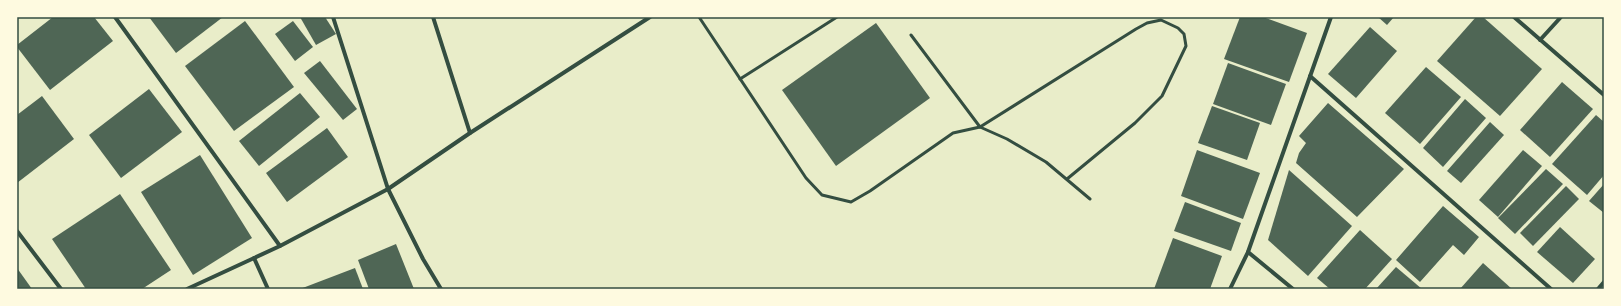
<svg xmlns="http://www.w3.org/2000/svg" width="1621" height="306" viewBox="0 0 1621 306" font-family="'Sofia Sans Condensed',sans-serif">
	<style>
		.building { fill: #4f6655 }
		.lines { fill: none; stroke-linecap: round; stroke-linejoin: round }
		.service { stroke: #344e41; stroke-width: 3 }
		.minor { stroke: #344e41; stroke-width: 4 }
		.neatline { fill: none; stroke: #344e41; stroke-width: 1.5 }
	</style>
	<rect width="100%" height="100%" fill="#e9edc9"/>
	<!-- building -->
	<g class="building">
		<path d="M53,17H94L113,41L50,90L17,47V45Z"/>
		<path d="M149,17H223L176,53Z"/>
		<path d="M300,17H325L336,34L316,45Z"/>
		<path d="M1240,17H1263L1307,33L1289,82L1224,59Z"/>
		<path d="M1378,17H1394L1387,25Z"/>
		<path d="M1476,17H1483L1542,69L1500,116L1437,61Z"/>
		<path d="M245,21L294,87L234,131L185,66Z"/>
		<path d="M293,21L313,47L295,61L275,34Z"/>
		<path d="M876,23L930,98L836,166L782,90Z"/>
		<path d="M1370,27L1397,51L1356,98L1328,74Z"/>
		<path d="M320,61L357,109L343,120L304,73Z"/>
		<path d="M1228,63L1286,84L1271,125L1213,104Z"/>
		<path d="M1426,67L1461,97L1420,144L1385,113Z"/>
		<path d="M1562,82L1593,109L1550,157L1520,130Z"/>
		<path d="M149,89L182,132L121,178L89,135Z"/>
		<path d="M300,93L320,117L259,166L239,141Z"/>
		<path d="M42,96L74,139L17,183V115Z"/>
		<path d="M1465,99L1486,118L1443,167L1423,148Z"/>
		<path d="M1328,103L1404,169L1357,217L1296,163L1299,153L1306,143L1299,136Z"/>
		<path d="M1212,106L1260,123L1247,160L1198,143Z"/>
		<path d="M1596,115L1604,122V175L1587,195L1552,164Z"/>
		<path d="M1490,122L1504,135L1461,183L1447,171Z"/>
		<path d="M327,128L348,157L287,202L266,173Z"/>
		<path d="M1197,150L1260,173L1243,219L1181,196Z"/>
		<path d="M1523,150L1542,166L1498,217L1479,200Z"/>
		<path d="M200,155L252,238L193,275L141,192Z"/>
		<path d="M1546,169L1563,184L1515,234L1498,218Z"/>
		<path d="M1289,170L1352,226L1308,276L1268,240Z"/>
		<path d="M1604,184V213L1589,201Z"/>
		<path d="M1566,186L1579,199L1533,246L1520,233Z"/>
		<path d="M120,194L171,270L142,289H86L52,239Z"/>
		<path d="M1185,202L1241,223L1231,251L1174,231Z"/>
		<path d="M1443,206L1479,237L1464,255L1453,245L1420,282L1396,260Z"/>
		<path d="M1560,227L1595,259L1573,283L1537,252Z"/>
		<path d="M1360,230L1392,259L1365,289H1330L1317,278Z"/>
		<path d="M1173,238L1222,256L1210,289H1154Z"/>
		<path d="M396,244L414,289H369L358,260Z"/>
		<path d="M1483,263L1512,289H1460Z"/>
		<path d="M1396,267L1422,289H1376Z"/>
		<path d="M17,268L32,289H17Z"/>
		<path d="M355,268L363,289H300Z"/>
	</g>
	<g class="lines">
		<!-- service -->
		<g class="service">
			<path d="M699,17L806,178L822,195L851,202L870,191L953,133L980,127L1007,139L1046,162L1090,199"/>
			<path d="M911,35L980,127L1136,29L1147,23L1161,20L1178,28L1184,34L1186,46L1162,96L1135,123L1067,179"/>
			<path d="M740,79L837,17"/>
		</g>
		<!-- minor -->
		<g class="minor">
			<path d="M115,17L280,246"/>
			<path d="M333,17L388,189L423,259L441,289"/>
			<path d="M433,17L470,133"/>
			<path d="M1514,17L1604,95"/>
			<path d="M1540,40L1561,17"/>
			<path d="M1310,76L1551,289"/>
			<path d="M17,231L61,289"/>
			<path d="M1248,252L1293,289"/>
			<path d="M254,258L268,289"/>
			<path d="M187,289L280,246L388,189L470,133L650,17"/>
			<path d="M1230,289L1248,252L1331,17"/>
			<path d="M1598,289L1604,282"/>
		</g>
	</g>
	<!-- border -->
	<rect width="1621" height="306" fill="none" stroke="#fefae0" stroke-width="36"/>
	<rect x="18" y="18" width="1585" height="270" class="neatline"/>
</svg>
